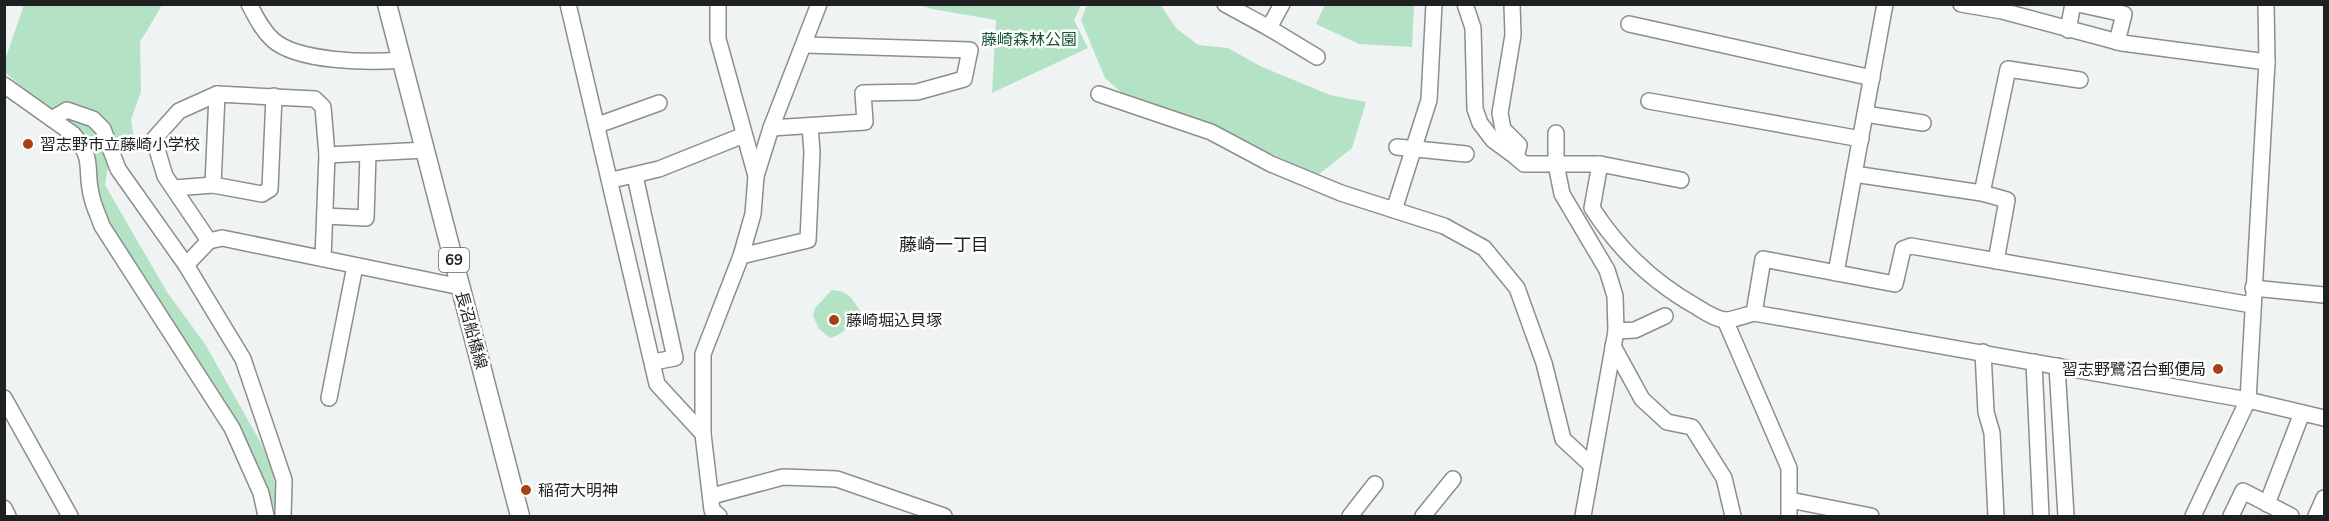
<svg xmlns="http://www.w3.org/2000/svg" width="2329" height="521" viewBox="0 0 2329 521" font-family="'Nunito Sans','Noto Sans JP',sans-serif">
	<style>
		.green { fill: #b4e2c5 }
		.lines { fill: none; stroke-linecap: round; stroke-linejoin: round }
		.minor-casing { stroke: #8b8e8f; stroke-width: 18 }
		.major-casing { stroke: #8b8e8f; stroke-width: 21 }
		.minor { stroke: #fff; stroke-width: 15 }
		.major { stroke: #fff; stroke-width: 18 }
		.poi-dot { fill: #a64114; stroke: #fff; stroke-width: 2 }
		.labels { text-anchor: middle; stroke-width: 5; stroke-linejoin: round; paint-order: stroke }
		.shield { fill: #fff; stroke: #626364; stroke-width: 1.5 }
		.shield-label { font-size: 15px; font-weight: bold; fill: #1f2021 }
		.park-label { font-size: 16px; fill: #155435; stroke: #fff }
		.poi-label { font-size: 16px; fill: #1f2021; stroke: #fff; text-anchor: start }
		.street-label { font-size: 16px; fill: #1f2021; stroke: #fff }
		.neighbourhood-label { font-size: 18px; fill: #1f2021; stroke: #fff }
	</style>
	<rect width="100%" height="100%" fill="#f0f3f4"/>
	<!-- green -->
	<g class="green">
		<path d="M158,4L161,7L140,42L141,91L131,120L134,139L108,166L105,185L167,292L205,344L261,443L273,472L277,501L270,514L265,484L107,224L95,190L94,155L5,72V60L24,5Z"/>
		<path d="M1160,4L1176,28L1198,45L1228,48L1260,66L1330,95L1366,102L1352,148L1318,175L1196,120L1124,95L1105,78L1081,20L1087,5Z"/>
		<path d="M919,5H1081L1074,20L1088,48L992,93L996,20L932,9Z"/>
		<path d="M1325,5H1414L1412,47L1359,44L1316,24Z"/>
		<path d="M832,290C849,291 852,299 861,312C852,325 845,333 830,338L819,329L813,316L815,308Z"/>
	</g>
	<g class="lines">
		<defs>
			<g id="minor">
				<path d="M249,4C256,17 262,30 273,40C298,62 369,63 401,60"/>
				<path d="M568,4L657,384L703,434"/>
				<path d="M718,4V39L756,176"/>
				<path d="M1225,4L1269,28L1282,4"/>
				<path d="M1465,4L1473,28L1475,109L1480,123L1493,140L1516,157"/>
				<path d="M1512,4L1513,35L1500,113L1503,129L1519,145L1516,157L1524,164H1600L1592,208C1619,250 1654,283 1697,307C1705,312 1717,320 1727,320C1736,319 1746,315 1754,313L2248,400L2324,418"/>
				<path d="M1961,4L2002,11L2122,43L2267,62"/>
				<path d="M2078,4L2124,14L2117,42"/>
				<path d="M1629,24L1872,78"/>
				<path d="M1269,28L1317,57"/>
				<path d="M2068,30L2073,4"/>
				<path d="M4,85L73,134C96,161 84,169 92,198C94,207 99,217 102,226L232,428L261,493L266,516"/>
				<path d="M1099,94L1211,132L1271,164L1341,193L1444,226L1484,248L1517,288L1544,363L1563,439L1591,465"/>
				<path d="M1649,101L1861,139"/>
				<path d="M1865,114L1923,123"/>
				<path d="M52,119L67,110L93,119L103,129L118,169L186,265L243,359L284,480L283,516"/>
				<path d="M598,125L659,103"/>
				<path d="M771,128L865,122L863,93L917,92L964,79L970,50L805,45"/>
				<path d="M1556,133V164L1562,194L1607,270L1615,296L1616,331L1583,516"/>
				<path d="M1397,147L1466,154"/>
				<path d="M327,155L426,150"/>
				<path d="M1600,164L1681,180"/>
				<path d="M1854,174L1982,193L2007,200L1996,261"/>
				<path d="M635,176L675,358L653,362"/>
				<path d="M612,180L659,169L744,135"/>
				<path d="M213,185L217,94"/>
				<path d="M174,188L213,185L262,194L270,189L274,96"/>
				<path d="M1982,193L2008,69L2080,80"/>
				<path d="M1394,210L1429,100L1434,4"/>
				<path d="M325,216L366,218L368,153"/>
				<path d="M741,256L808,240L812,152L810,126"/>
				<path d="M323,259L327,155L323,107L315,99L217,94L179,111L154,139L165,176L209,241L222,238L461,287"/>
				<path d="M186,265L209,241"/>
				<path d="M1836,273L1885,4"/>
				<path d="M2253,288L2324,295"/>
				<path d="M1754,313L1763,259L1895,284L1903,249L1911,246L2252,305"/>
				<path d="M1725,320L1789,468V516"/>
				<path d="M1616,331L1635,330L1665,316"/>
				<path d="M1613,346L1642,399L1667,422L1692,427L1724,478L1733,516"/>
				<path d="M1983,352L1986,412L1992,433L1996,516"/>
				<path d="M2034,362L2041,516"/>
				<path d="M2057,366L2066,516"/>
				<path d="M4,398L70,516"/>
				<path d="M329,398L355,266"/>
				<path d="M712,496L783,477L837,479L944,516"/>
				<path d="M1790,500L1871,516"/>
				<path d="M2267,504L2302,413"/>
				<path d="M4,508L8,516"/>
				<path d="M719,516L712,510L703,434V354L741,256L753,214L756,176L771,128L819,4"/>
				<path d="M1350,516L1375,484"/>
				<path d="M1423,516L1453,479"/>
				<path d="M2193,516L2248,400L2267,62L2266,4"/>
				<path d="M2231,516L2243,491L2291,516"/>
				<path d="M2316,516L2324,498"/>
			</g>
			<path id="major" d="M387,4L520,516"/>
		</defs>
		<!-- minor casing -->
		<use href="#minor" class="minor-casing"/>
		<!-- major casing -->
		<use href="#major" class="major-casing"/>
		<!-- minor -->
		<use href="#minor" class="minor"/>
		<!-- major -->
		<use href="#major" class="major"/>
	</g>
	<!-- markers -->
	<g class="poi-dot">
		<circle cx="28" cy="144" r="6"/>
		<circle cx="834" cy="320" r="6"/>
		<circle cx="2218" cy="369" r="6"/>
		<circle cx="526" cy="490" r="6"/>
	</g>
	<g class="labels">
		<!-- shield labels -->
		<rect class="shield" x="439" y="248" width="30" height="24" rx="4.5"/>
		<g class="shield-label">
			<text x="454" y="265">69</text>
		</g>
		<!-- park labels -->
		<g class="park-label">
			<text x="1029" y="45">藤崎森林公園</text>
		</g>
		<!-- poi labels -->
		<g class="poi-label">
			<text x="40" y="150">習志野市立藤崎小学校</text>
			<text x="846" y="326">藤崎堀込貝塚</text>
			<text x="2206" y="375" text-anchor="end">習志野鷺沼台郵便局</text>
			<text x="538" y="496">稲荷大明神</text>
		</g>
		<!-- street labels -->
		<g class="street-label">
			<text transform="translate(472 330) rotate(75)" y="6">長沼船橋線</text>
		</g>
		<!-- neighbourhood labels -->
		<g class="neighbourhood-label">
			<text x="944" y="251">藤崎一丁目</text>
		</g>
	</g>
	<!-- border -->
	<rect width="2329" height="521" fill="none" stroke="#1f2021" stroke-width="12"/>
</svg>
